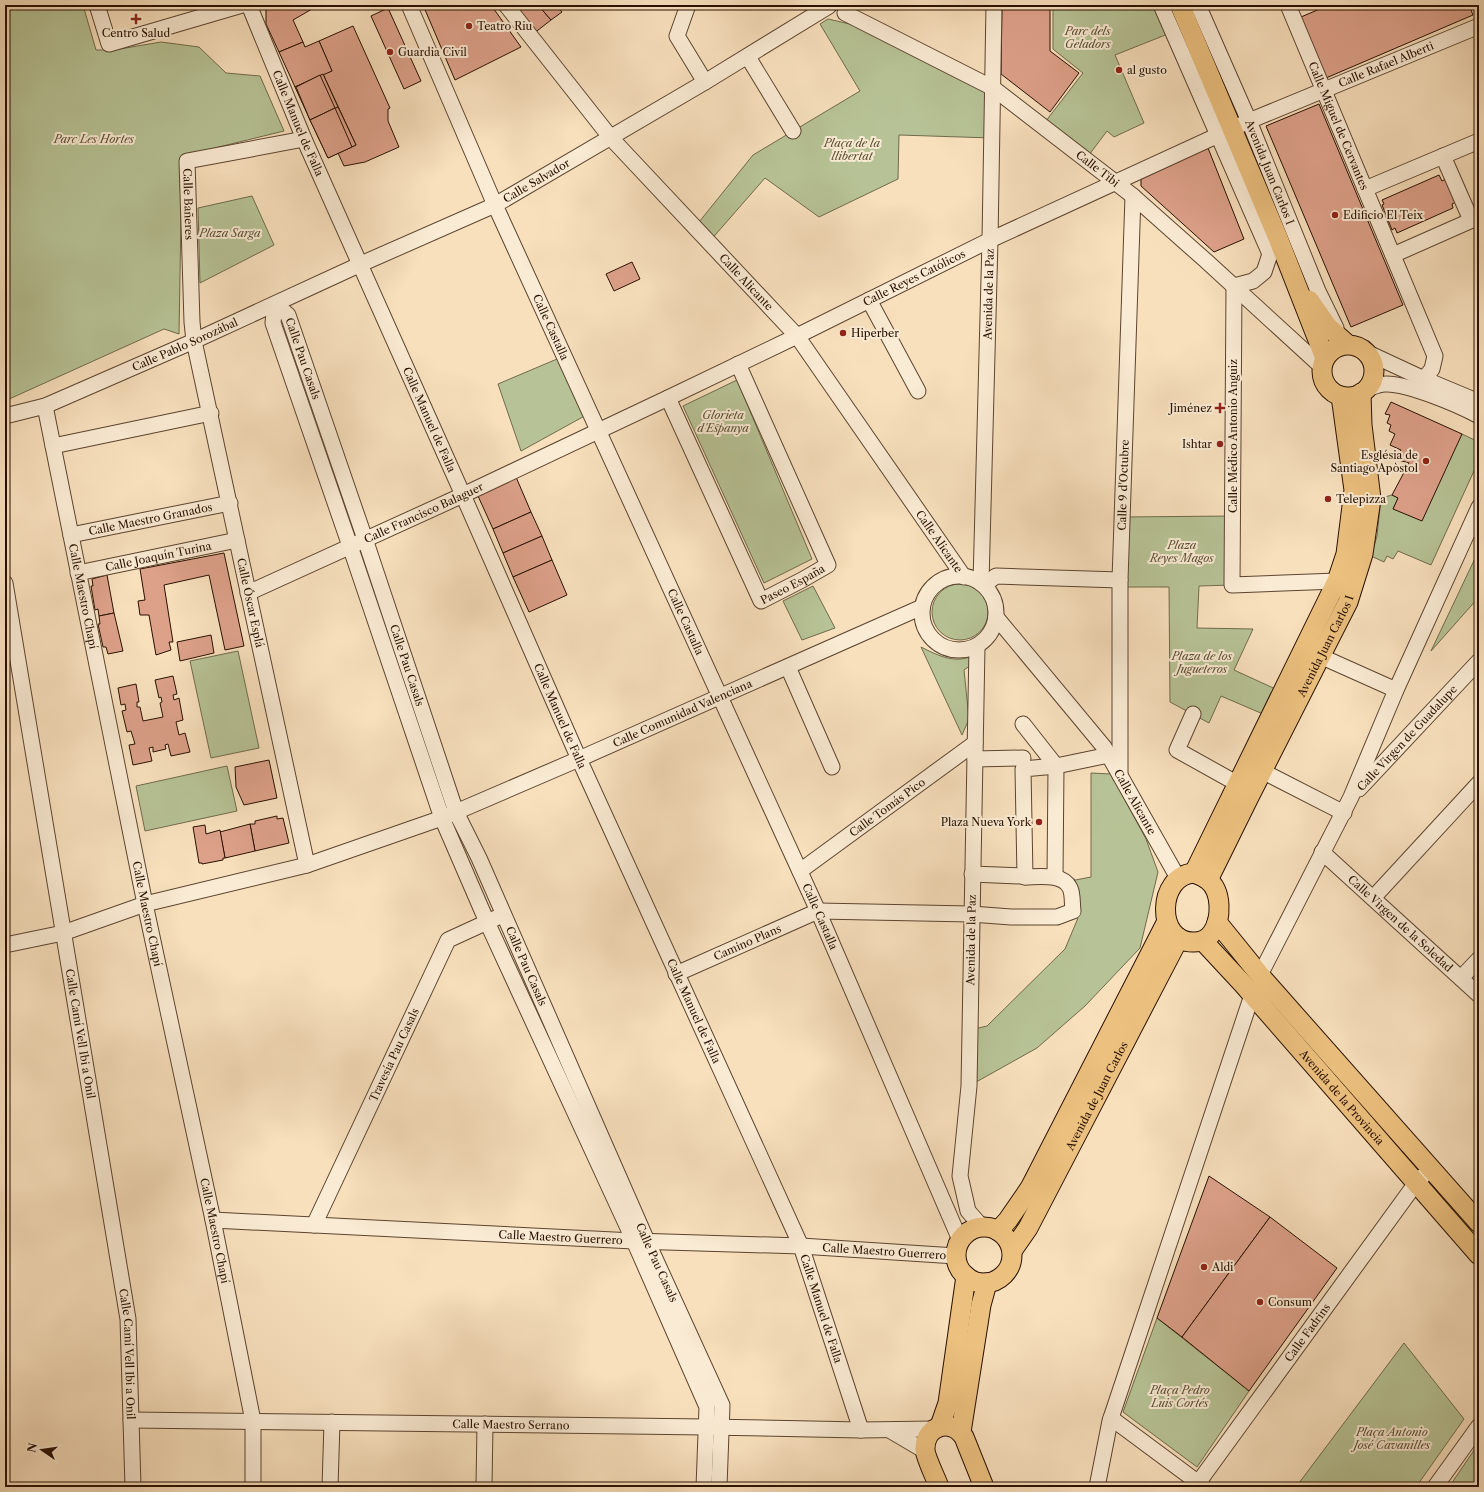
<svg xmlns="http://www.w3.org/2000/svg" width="1484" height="1492" viewBox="0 0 1484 1492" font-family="'Libre Caslon Text',serif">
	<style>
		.green { fill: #b7c396; stroke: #706a4b }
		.building { fill: #dda18a; stroke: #281000 }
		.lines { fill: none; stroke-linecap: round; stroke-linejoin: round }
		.minor-casing { stroke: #5c442f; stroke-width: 17 }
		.major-casing { stroke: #281000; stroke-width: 21 }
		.minor { stroke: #faebd4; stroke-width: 15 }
		.major { stroke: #ecc07e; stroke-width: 19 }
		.poi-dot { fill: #8f2418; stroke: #faebd4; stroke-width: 1.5 }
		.labels { text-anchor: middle; stroke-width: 4; stroke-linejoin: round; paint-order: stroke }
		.poi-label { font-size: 11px; fill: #281000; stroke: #faebd4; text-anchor: start }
		.park-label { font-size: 11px; font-style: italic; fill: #5a4f34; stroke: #faebd4 }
		.street-label { font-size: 11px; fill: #281000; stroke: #faebd4 }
	</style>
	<rect width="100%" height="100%" fill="#f8e0bd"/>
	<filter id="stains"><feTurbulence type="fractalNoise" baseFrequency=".005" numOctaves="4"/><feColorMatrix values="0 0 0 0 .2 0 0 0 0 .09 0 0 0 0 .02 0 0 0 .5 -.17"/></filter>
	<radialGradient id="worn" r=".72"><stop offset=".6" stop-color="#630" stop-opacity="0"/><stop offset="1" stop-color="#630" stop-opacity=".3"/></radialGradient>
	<!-- green -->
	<g class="green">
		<path d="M5,5H83L96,50H114L161,42L199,47L226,73L260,76L284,131L182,156L179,334L164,329L7,400L5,398Z"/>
		<path d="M1053,5H1180L1188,26L1115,55L1144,123L1114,137L1107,131L1086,159L1042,126L1083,73L1053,49Z"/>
		<path d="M828,19L850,24L993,88L992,138L899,135L898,179L819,217L765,178L709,242L695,227L753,155L860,91L820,24Z"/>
		<path d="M252,196L274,245L200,283L198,208Z"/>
		<path d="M557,359L590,413L521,451L498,384Z"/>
		<path d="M737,380L812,559L764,583L683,406Z"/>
		<path d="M1462,434L1479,442V460L1431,565L1398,551L1393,559L1387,556L1384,562L1371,556L1377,536L1381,498L1392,495L1398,498L1393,509Z"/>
		<path d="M1232,516V585L1199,586L1197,628L1253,629L1234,670L1282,692L1270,717L1221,696L1209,723L1170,702L1169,587H1120L1122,517Z"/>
		<path d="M1479,550V597L1431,651Z"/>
		<circle cx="960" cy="612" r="28"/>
		<path d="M813,586L835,628L802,640L783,601Z"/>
		<path d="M921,647C937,655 952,663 970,657L971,665L964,670L969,719L962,735Z"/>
		<path d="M238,651L259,748L211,758L190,661Z"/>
		<path d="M227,766L237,811L145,831L136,786Z"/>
		<path d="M1091,773L1111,774L1146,839L1158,872L1140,948L1085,1006L1037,1048L969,1086L970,1030L987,1026L1065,949L1078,918L1057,917L1073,911L1065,882L1091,877Z"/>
		<path d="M1157,1318L1249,1391L1197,1467L1123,1412Z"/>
		<path d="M1404,1343L1464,1419L1416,1487H1296Z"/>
		<path d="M1479,1443V1487H1449Z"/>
	</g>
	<!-- building -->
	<g class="building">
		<path d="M266,5H319L293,20L303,42L279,52L266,24Z"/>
		<path d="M423,5H491L521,47L455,80Z"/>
		<path d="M510,5H538L551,20L533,34Z"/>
		<path d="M538,5H556L562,12L551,20Z"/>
		<path d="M1002,5H1050V51L1079,73L1050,112L1001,74Z"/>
		<path d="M1329,5H1469L1473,15L1326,78L1301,17Z"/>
		<path d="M388,8L421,81L404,89L371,16Z"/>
		<path d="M353,26L390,108L388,109V121L399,147L365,162L344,166L338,153L356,145L323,74L332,71L319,41Z"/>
		<path d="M319,41L332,71L295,87L279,52L303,42L305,47Z"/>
		<path d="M323,74L338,107L310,120L295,87Z"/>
		<path d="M320,75L335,108L310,120L296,87Z"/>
		<path d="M1319,104L1403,305L1351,327L1266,126Z"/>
		<path d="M338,107L356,145L328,158L310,120Z"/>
		<path d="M335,108L352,147L328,158L310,120Z"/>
		<path d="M1208,148L1244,239L1214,252L1141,186V179Z"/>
		<path d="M1439,175L1442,181L1446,179L1456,202L1452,204L1453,208L1397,233L1395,228L1392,230L1382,205L1384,204L1382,200Z"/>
		<path d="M632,262L640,279L614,291L606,274Z"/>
		<path d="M1391,402L1462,434L1422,521L1393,509L1398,498L1392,495L1409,463L1395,459L1401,450L1390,445L1395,434L1389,431L1391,425L1387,423L1390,415L1385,414Z"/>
		<path d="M516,477L531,512L493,529L478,496Z"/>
		<path d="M531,512L542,536L503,553L493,529Z"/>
		<path d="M542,536L552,560L513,577L503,553Z"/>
		<path d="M224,553L244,646L225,650L209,575L164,585L173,642H169L171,650L156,655L149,615H140L138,601L145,600L140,569Z"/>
		<path d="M552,560L567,595L529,612L513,577Z"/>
		<path d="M107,575L114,613L99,616L98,609L95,610L91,586H93L92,579Z"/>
		<path d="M114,613L123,651L108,654L106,647H103L98,624H100L99,616Z"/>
		<path d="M211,635L214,653L180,661L177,642Z"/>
		<path d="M173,676L177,694L173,695L174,700L179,698L183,720L176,722L179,735L185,733L190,752L171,756L168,744L165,745L166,749L153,752V747L149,748L152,761L133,765L129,745L135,744L131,731L127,732L122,711L126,710L125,704L121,705L118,688L136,684L139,702H137V707H140L143,721L163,717L160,703L162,702L161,697L159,698L155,680Z"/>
		<path d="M269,760L277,798L244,805L236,787L235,767Z"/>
		<path d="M277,816V819L283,818L289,843L255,851L250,824H255V821Z"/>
		<path d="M250,824L255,851L225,858L220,832Z"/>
		<path d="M205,825L206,834L220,830L225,858H223V860L202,864V863H199L193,827Z"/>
		<path d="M1209,1176L1270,1217L1182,1337L1157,1318Z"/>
		<path d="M1270,1217L1337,1268L1249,1391L1182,1337Z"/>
	</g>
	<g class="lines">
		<defs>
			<g id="minor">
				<path d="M97,5L109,44L242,5"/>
				<path id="s1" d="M249,5L304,139L463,495L579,759L801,1246L861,1430"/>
				<path id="s2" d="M409,5L495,205L818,911L960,1240"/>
				<path id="s3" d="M506,5L611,138L797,336L964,577"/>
				<path d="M688,5L677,36L705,82"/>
				<path d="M1161,5L1270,254"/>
				<path id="s4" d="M1198,5L1249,121L1318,291L1336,328"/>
				<path id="s5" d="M1288,5L1435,356L1432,369L1424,379"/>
				<path id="s6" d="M845,13L993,88L1133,196L1204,259L1322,367"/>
				<path d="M748,57L793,131"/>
				<path id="s7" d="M304,139L187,161L192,322L194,341L307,865"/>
				<path d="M1443,156L1471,220"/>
				<path d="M1365,189L1479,141"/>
				<path d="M1278,238L1270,254L1264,272L1253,281L1234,286L1232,585L1337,581"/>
				<path d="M1393,255L1479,217"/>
				<path d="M869,300L918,391"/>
				<path id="s8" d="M275,304L288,315L365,539L456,812L479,858L647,1241L722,1405L719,1487"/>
				<path d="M275,304L273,323L350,546L442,818L487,922L634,1241L707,1407L704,1487"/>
				<path d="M1366,352L1424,379L1479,402"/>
				<path d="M1367,389C1373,387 1379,384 1385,384C1407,383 1459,405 1479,416"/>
				<path id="s9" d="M668,398L761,601L802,580L828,565L738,364"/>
				<path id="s10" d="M45,406L145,904L213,1220L253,1421V1487"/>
				<path id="s11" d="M5,416L45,406L194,341L361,264L495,205L705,82L829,6"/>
				<path d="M53,446L211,413"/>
				<path id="s12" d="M71,535L230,503"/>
				<path id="s13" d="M78,573L237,540"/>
				<circle cx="959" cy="613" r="37"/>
				<path id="s14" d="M5,583L128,1319L133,1487"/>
				<path id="s15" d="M981,583L990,240L994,5"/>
				<path d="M984,585L996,576L1120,580"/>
				<path id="s16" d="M248,593L463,495L668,398L797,336L990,240L1249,121L1479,26"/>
				<path id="s17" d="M996,617L1104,747L1178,878"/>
				<path d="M977,646L969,1086L960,1176L968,1211L982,1227"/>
				<path d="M1320,656L1396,690"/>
				<path d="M788,667L832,767"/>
				<path d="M1193,714L1177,750L1238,784"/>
				<path d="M1023,724L1056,766L1055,877"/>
				<path d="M975,759L1023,758"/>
				<path d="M1262,771L1344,813"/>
				<path id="s18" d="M1120,775V580L1133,196"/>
				<path id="s19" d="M1359,789L1479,661"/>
				<path id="s20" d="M1322,852L1479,995"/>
				<path id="s21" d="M800,871L975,743"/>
				<path d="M1025,877L1023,769L1056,766L1109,755"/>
				<path d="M1373,898L1479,783"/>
				<path id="s22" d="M5,945L63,933L145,904L307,865L442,818L579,759L922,607"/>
				<path id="s23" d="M676,974L818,911L971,914L1011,917H1057L1073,911C1072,904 1073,894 1070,888C1063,873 1039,877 1025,877L1021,876L972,874"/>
				<path d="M1260,975L1351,797L1396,690L1479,507"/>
				<path d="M1461,978L1479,959"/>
				<path id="s24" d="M213,1220L634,1241L801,1246L956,1256"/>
				<path id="s25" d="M314,1225L448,940L496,918"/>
				<path d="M1111,1418L1204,1487"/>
				<path id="s26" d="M131,1420L706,1427L861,1430L934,1429"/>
				<path d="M891,1431L925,1451"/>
				<path id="s27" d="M1198,1483L1416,1183L1423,1176"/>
				<path d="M330,1487L332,1422"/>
				<path d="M484,1487L485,1424"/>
				<path d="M1097,1487L1110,1421L1252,995"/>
				<path d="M1435,1487L1479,1426"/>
			</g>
			<g id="major">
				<path d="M1180,5L1278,238L1325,358"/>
				<path d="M1309,300L1327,326L1347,344"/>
				<circle cx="1348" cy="371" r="26"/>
				<path d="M1194,873L1337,581L1346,554L1354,490L1341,396"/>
				<path d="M1194,873C1199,875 1203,876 1208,880C1222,891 1222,919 1212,933C1207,940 1201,942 1194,942C1155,943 1157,875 1194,873Z"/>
				<path id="s28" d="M1208,880L1249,797L1348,602L1363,554L1371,499L1362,425L1361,393"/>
				<path d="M1217,922L1264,980L1479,1223"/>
				<path id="s29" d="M1203,941L1243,984L1479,1255"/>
				<circle cx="984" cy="1255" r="28"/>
				<path d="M998,1231L1008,1220L1030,1188L1166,923"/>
				<path id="s30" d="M1012,1251L1028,1228L1179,938"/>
				<path d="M940,1426L948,1403L966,1276"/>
				<path d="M961,1432L981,1305L987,1283"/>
				<path d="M939,1487C936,1478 925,1457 925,1449C925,1425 951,1418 964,1437L984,1487"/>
			</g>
		</defs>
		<!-- minor casing -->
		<use href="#minor" class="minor-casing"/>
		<!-- major casing -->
		<use href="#major" class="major-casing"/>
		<!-- minor -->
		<use href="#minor" class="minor"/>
		<!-- major -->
		<use href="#major" class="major"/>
	</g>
	<!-- markers -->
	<g class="poi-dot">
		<path d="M134 13h4v4h4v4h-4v4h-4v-4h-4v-4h4z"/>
		<circle cx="469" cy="26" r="4"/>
		<circle cx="390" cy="52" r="4"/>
		<circle cx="1119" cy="70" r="4"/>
		<circle cx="1335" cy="215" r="4"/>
		<circle cx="843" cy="333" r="4"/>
		<path d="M1218 402h4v4h4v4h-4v4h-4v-4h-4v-4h4z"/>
		<circle cx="1220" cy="444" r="4"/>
		<circle cx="1426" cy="461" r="4"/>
		<circle cx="1328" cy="499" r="4"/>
		<circle cx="1039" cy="822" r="4"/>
		<circle cx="1204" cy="1267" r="4"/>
		<circle cx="1260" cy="1302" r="4"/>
	</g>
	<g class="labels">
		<!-- poi labels -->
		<g class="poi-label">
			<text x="477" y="30">Teatro Riu</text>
			<text x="136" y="37" text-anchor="middle">Centro Salud</text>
			<text x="398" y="56">Guardia Civil</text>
			<text x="1127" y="74">al gusto</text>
			<text x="1343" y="219">Edificio El Teix</text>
			<text x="851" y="337">Hiperber</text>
			<text x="1212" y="412" text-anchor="end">Jiménez</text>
			<text x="1212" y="448" text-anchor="end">Ishtar</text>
			<text x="1418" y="459" text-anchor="end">Església de<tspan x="1418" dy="13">Santiago Apòstol</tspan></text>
			<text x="1336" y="503">Telepizza</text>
			<text x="1031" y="826" text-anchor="end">Plaza Nueva York</text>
			<text x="1212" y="1271">Aldi</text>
			<text x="1268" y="1306">Consum</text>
		</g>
		<!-- park labels -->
		<g class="park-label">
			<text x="1088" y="35">Parc dels<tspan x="1088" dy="13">Geladors</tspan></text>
			<text x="94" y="143">Parc Les Hortes</text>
			<text x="852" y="147">Plaça de la<tspan x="852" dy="13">llibertat</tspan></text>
			<text x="230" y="237">Plaza Sarga</text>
			<text x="723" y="419">Glorieta<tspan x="723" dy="13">d'Espanya</tspan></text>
			<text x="1182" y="549">Plaza<tspan x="1182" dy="13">Reyes Magos</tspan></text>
			<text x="1202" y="660">Plaza de los<tspan x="1202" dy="13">Jugueteros</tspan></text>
			<text x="1180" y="1394">Plaça Pedro<tspan x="1180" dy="13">Luis Cortés</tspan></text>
			<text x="1392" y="1436">Plaça Antonio<tspan x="1392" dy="13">José Cavanilles</tspan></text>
		</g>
		<!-- street labels -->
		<g class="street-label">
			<text dy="4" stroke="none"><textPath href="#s16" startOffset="1255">Calle Rafael Alberti</textPath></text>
			<text dy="4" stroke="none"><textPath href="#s1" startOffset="128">Calle Manuel de Falla</textPath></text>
			<text dy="4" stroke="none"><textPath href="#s5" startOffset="131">Calle Miguel de Cervantes</textPath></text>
			<text dy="4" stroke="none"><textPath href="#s6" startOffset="298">Calle Tibi</textPath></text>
			<text dy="4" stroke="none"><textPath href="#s4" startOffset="182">Avenida Juan Carlos I</textPath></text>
			<text dy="4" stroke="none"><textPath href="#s11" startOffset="582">Calle Salvador</textPath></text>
			<text dy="4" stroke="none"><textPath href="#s7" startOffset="162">Calle Bañeres</textPath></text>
			<text dy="4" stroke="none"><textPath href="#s16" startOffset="737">Calle Reyes Católicos</textPath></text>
			<text dy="4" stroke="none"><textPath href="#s3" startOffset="367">Calle Alicante</textPath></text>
			<text dy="4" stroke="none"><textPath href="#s15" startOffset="289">Avenida de la Paz</textPath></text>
			<text dy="4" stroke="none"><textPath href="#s2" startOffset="352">Calle Castalla</textPath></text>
			<text dy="4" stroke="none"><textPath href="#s11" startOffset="194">Calle Pablo Sorozábal</textPath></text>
			<text dy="4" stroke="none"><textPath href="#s8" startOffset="63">Calle Pau Casals</textPath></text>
			<text dy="4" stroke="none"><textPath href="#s1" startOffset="452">Calle Manuel de Falla</textPath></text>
			<text transform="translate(1233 436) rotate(-90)" y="4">Calle Médico Antonio Anguiz</text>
			<text dy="4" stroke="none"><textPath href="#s18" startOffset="290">Calle 9 d'Octubre</textPath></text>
			<text dy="4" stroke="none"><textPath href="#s16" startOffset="193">Calle Francisco Balaguer</textPath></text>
			<text dy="4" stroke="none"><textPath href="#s12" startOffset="81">Calle Maestro Granados</textPath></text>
			<text dy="4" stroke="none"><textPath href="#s3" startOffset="691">Calle Alicante</textPath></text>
			<text dy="4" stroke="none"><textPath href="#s13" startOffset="82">Calle Joaquín Turina</textPath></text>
			<text dy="4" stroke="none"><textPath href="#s9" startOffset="259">Paseo España</textPath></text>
			<text dy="4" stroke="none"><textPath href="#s10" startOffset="194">Calle Maestro Chapí</textPath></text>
			<text dy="4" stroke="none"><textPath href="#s7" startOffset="567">Calle Óscar Esplá</textPath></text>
			<text dy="4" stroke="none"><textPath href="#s2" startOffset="676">Calle Castalla</textPath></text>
			<text dy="4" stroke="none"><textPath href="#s28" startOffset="262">Avenida Juan Carlos I</textPath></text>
			<text dy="4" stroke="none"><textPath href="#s8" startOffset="387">Calle Pau Casals</textPath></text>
			<text dy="4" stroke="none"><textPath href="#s22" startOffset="718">Calle Comunidad Valenciana</textPath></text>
			<text dy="4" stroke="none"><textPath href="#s1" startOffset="776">Calle Manuel de Falla</textPath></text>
			<text dy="4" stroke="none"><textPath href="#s19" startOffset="70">Calle Virgen de Guadalupe</textPath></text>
			<text dy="4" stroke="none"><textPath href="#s17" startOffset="232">Calle Alicante</textPath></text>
			<text dy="4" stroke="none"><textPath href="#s21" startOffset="108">Calle Tomás Pico</textPath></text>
			<text dy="4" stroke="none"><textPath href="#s10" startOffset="518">Calle Maestro Chapí</textPath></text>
			<text dy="4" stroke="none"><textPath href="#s2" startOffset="1000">Calle Castalla</textPath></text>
			<text dy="4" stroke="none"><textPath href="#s20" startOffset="106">Calle Virgen de la Soledad</textPath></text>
			<text transform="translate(971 940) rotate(-89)" y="4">Avenida de la Paz</text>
			<text dy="4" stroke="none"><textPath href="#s23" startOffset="78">Camino Plans</textPath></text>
			<text dy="4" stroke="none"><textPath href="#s8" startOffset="711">Calle Pau Casals</textPath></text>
			<text dy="4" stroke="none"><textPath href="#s1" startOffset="1100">Calle Manuel de Falla</textPath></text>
			<text dy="4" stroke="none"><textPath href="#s14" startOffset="457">Calle Camí Vell Ibi a Onil</textPath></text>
			<text dy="4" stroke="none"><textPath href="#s25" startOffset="188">Travesía Pau Casals</textPath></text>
			<text dy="4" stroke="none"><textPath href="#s30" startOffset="177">Avenida de Juan Carlos</textPath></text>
			<text dy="4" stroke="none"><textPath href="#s29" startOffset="209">Avenida de la Provincia</textPath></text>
			<text dy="4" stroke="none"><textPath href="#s10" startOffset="842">Calle Maestro Chapí</textPath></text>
			<text dy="4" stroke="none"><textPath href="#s24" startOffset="348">Calle Maestro Guerrero</textPath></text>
			<text dy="4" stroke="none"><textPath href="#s24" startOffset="672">Calle Maestro Guerrero</textPath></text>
			<text dy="4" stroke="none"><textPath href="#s8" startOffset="1035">Calle Pau Casals</textPath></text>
			<text dy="4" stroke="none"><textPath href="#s1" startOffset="1424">Calle Manuel de Falla</textPath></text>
			<text dy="4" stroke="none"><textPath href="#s27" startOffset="186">Calle Fadrins</textPath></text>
			<text dy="4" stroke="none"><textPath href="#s14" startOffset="781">Calle Camí Vell Ibi a Onil</textPath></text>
			<text dy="4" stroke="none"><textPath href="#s26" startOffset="380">Calle Maestro Serrano</textPath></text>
		</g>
	</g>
	<!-- margin -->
	<rect width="1484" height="1492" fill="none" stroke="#f8e0bd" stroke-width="20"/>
	<rect x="6" y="6" width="1472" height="1480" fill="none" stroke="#281000" stroke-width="2"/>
	<rect x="10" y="10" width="1464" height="1472" fill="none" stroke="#281000"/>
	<!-- north arrow -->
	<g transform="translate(42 1450) rotate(283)" stroke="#faebd4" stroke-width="3" paint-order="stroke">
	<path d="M0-3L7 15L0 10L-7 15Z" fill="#281000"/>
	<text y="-6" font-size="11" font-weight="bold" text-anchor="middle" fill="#281000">N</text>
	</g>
	<rect width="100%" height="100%" filter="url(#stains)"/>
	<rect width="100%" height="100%" fill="url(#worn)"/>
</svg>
